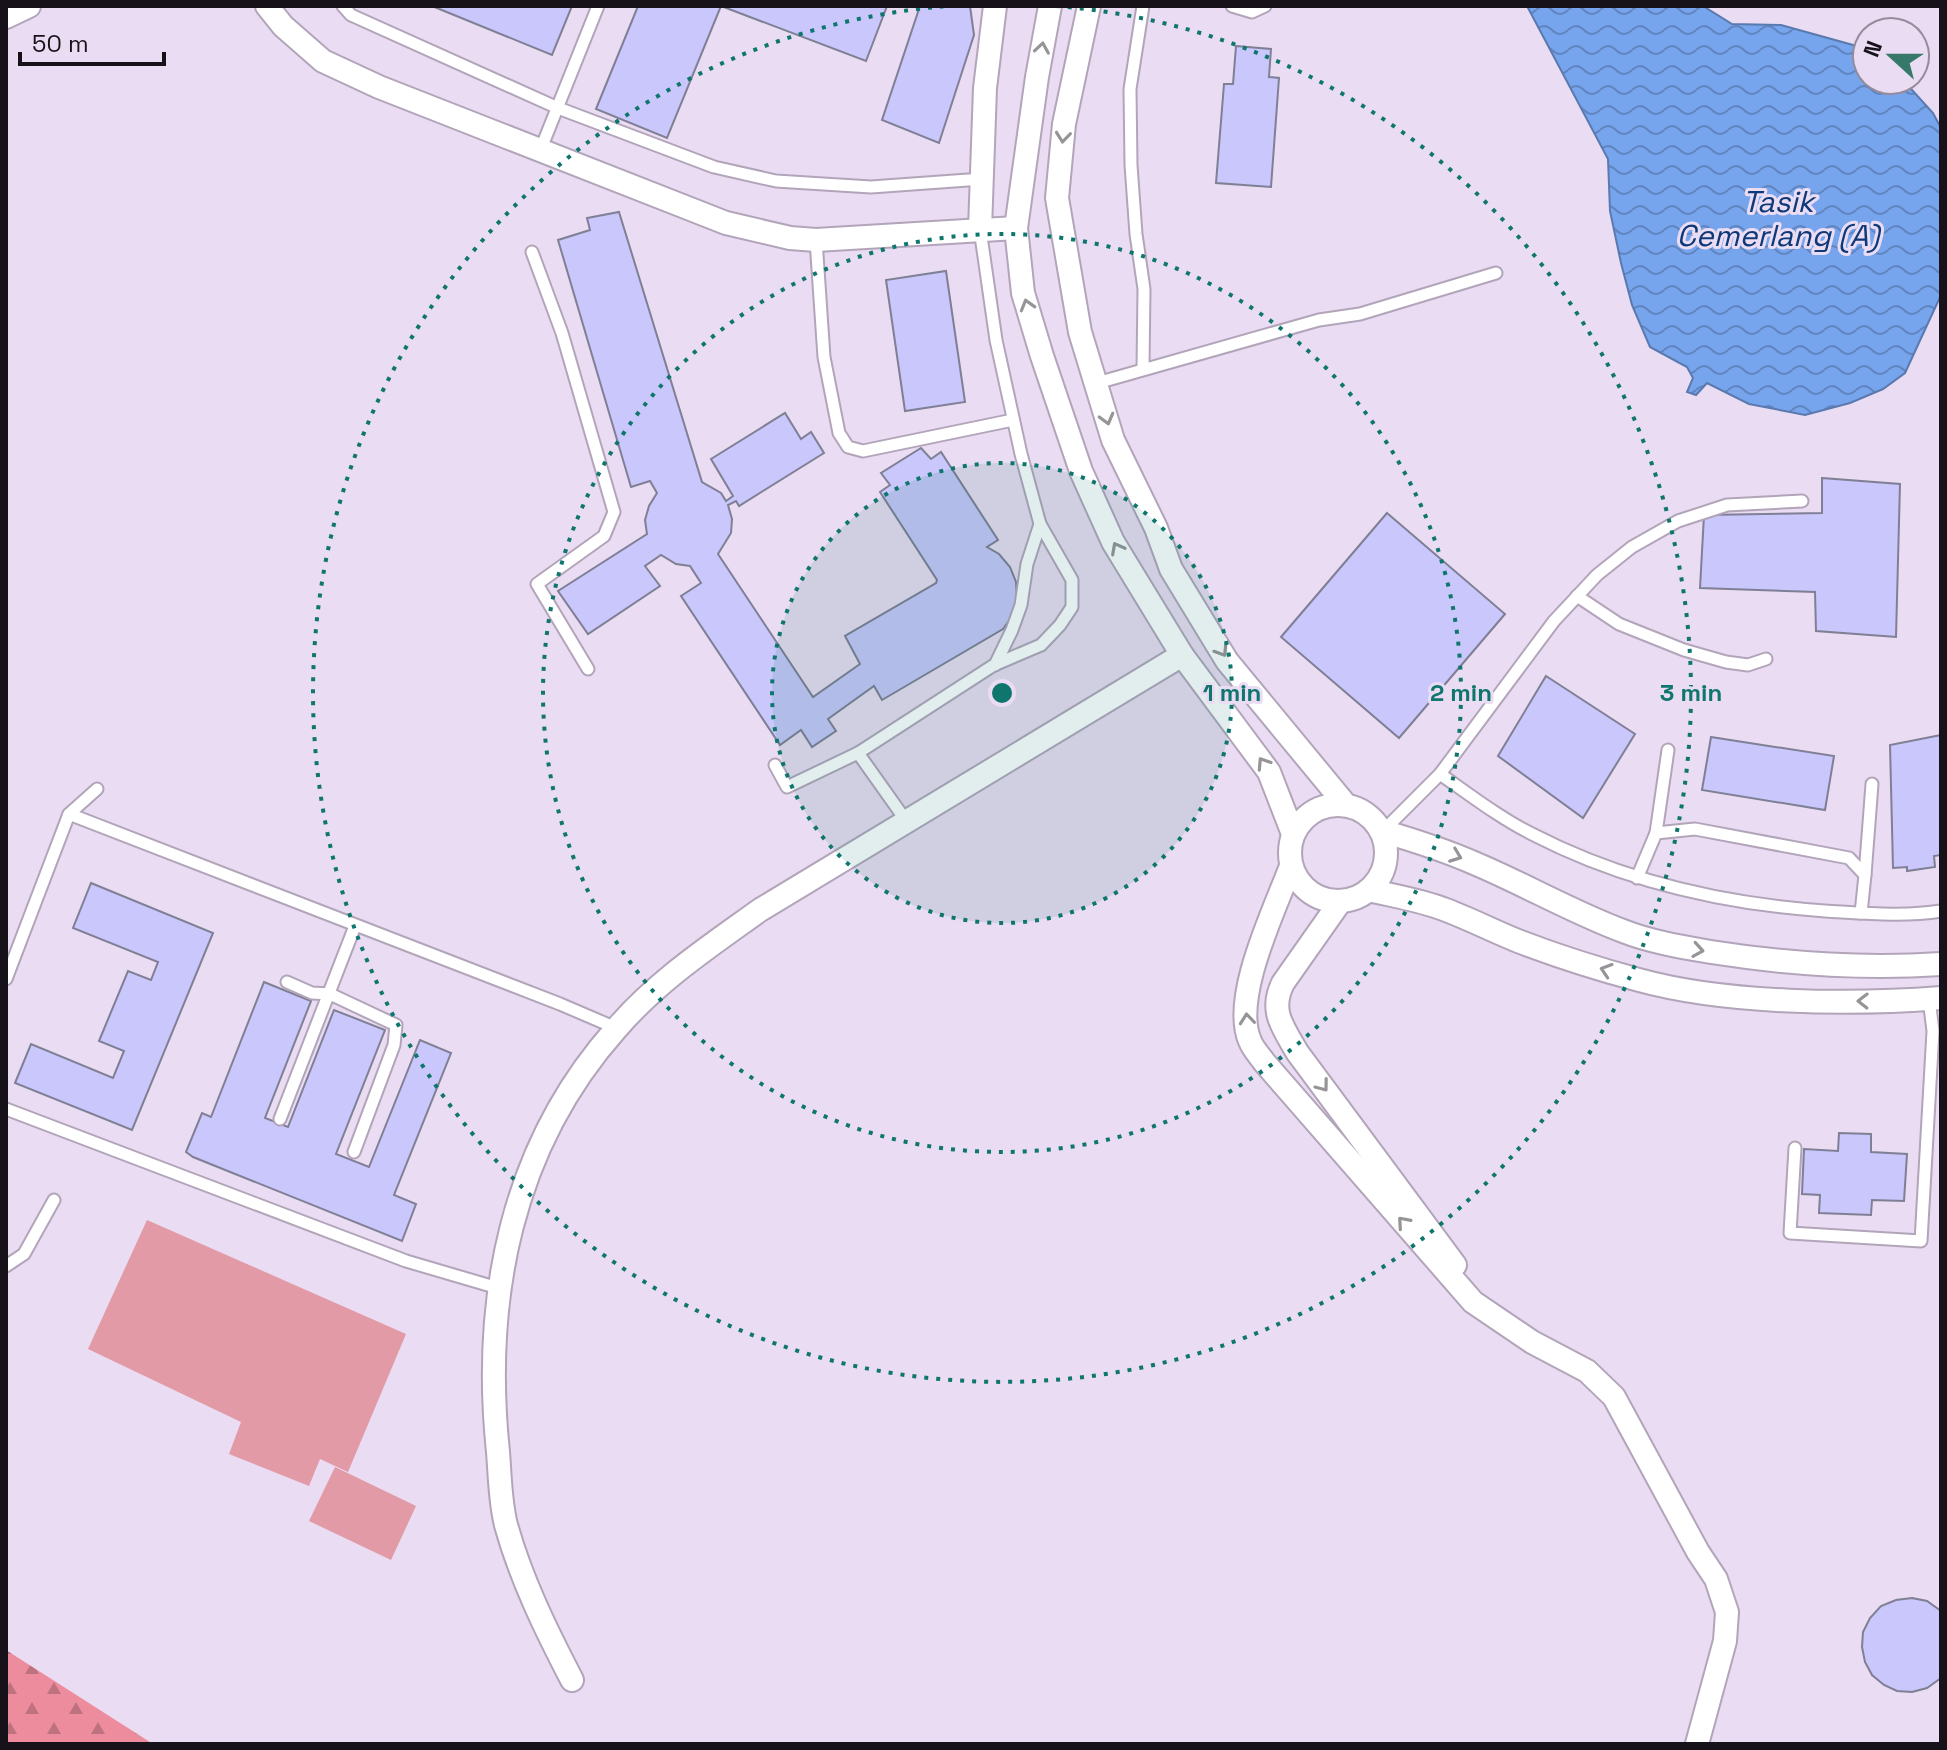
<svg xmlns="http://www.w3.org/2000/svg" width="1947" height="1750" viewBox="0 0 1947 1750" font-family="'Space Grotesk',sans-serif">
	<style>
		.forest { fill: url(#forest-firs) }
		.pitch { fill: #e19aa6 }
		.water { fill: url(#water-waves); stroke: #5a79ae; stroke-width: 2 }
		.building { fill: #c9c7fb; stroke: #7f7f95; stroke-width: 2 }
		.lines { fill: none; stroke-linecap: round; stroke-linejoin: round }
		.lane-casing { stroke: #b2a5ba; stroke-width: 15 }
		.street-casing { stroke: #b2a5ba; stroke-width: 26 }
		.lane { stroke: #fff; stroke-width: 11 }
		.street { stroke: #fff; stroke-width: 22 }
		.oneway { stroke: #979498 }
		.ring { fill: none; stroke: #0f766e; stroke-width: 4; stroke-dasharray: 4 8 }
		.labels { text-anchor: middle; stroke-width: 6; stroke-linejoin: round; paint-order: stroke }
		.water-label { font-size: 30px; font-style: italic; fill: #0e3979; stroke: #eadcf2 }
		.centre { fill: #0f766e; stroke: #eadcf2; stroke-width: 4 }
		.ring-label { font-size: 24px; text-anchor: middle; font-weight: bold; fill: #0f766e; stroke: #eadcf2; stroke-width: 6; stroke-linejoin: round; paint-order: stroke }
	</style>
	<defs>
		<pattern id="forest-firs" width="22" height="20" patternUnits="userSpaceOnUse" patternTransform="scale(2)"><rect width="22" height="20" fill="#ec8c9d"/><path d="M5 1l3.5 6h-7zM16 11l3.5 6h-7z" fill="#be717f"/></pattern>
		<pattern id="water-waves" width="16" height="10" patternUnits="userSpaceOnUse" patternTransform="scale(2)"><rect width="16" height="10" fill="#76a5ee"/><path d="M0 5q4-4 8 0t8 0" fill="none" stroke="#6085c0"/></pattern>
	</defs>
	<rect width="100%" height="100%" fill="#eadcf2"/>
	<!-- forest -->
	<path class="forest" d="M6,1650L153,1744H6Z"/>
	<!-- pitch -->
	<g class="pitch">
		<path d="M147,1220L406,1334L348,1472L320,1459L309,1486L229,1454L241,1422L88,1349Z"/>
		<path d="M335,1467L416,1506L391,1560L309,1521Z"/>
	</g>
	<!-- water -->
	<path class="water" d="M1527,6H1703L1732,24L1781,25L1853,45L1867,53V80H1903L1933,113L1941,128V295L1905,373L1883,389L1850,403L1805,415L1749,404L1707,383L1696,395L1687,392L1693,378L1687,367L1650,347L1632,305L1621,263L1610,211L1608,159Z"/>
	<!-- building -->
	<g class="building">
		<path d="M432,6H572L552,55Z"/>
		<path d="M638,6H721L667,138L596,109Z"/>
		<path d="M721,6H887L866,61Z"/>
		<path d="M920,6H970L974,35L939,143L882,120Z"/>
		<path d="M1236,46L1271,49L1269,77L1279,78L1271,187L1216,183L1224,84H1233Z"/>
		<path d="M619,212L702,482L721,493L726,501L733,496L711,459L785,413L801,439L811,432L824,453L739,506L736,501L728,505L732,519L731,533L718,554L813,697L860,664L845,636L936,583L937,580L880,492L890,485L881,473L921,448L931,459L941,452L998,540L987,547L999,554L1010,567L1016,582L1017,599L1013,615L1003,629L882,700L874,686L828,719L836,731L812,747L801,730L780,745L681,596L701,583L690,566L676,564L661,555L645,566L660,586L588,634L558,591L647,534L645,520L649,506L657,493L650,481L631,487L558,240L590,230L587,218Z"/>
		<path d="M946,271L965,402L905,411L886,280Z"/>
		<path d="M1822,478L1900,484L1896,637L1816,631L1815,592L1700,588L1704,515L1822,513Z"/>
		<path d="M1387,513L1505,614L1399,738L1281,637Z"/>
		<path d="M1546,676L1635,734L1583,818L1498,756Z"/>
		<path d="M1941,735V855L1934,856L1935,867L1907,871V867L1893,868L1890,745Z"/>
		<path d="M1711,737L1834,756L1825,810L1702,790Z"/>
		<path d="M91,883L213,933L132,1130L15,1083L31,1044L113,1078L124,1051L99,1041L128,971L151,980L158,962L73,928Z"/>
		<path d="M264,982L311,1001L265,1118L288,1127L334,1010L385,1030L336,1154L369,1167L420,1040L451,1053L394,1195L416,1204L402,1241L193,1157L186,1152L202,1113L211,1117Z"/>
		<path d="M1839,1133L1871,1134V1152L1907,1154L1904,1201L1872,1200L1871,1215L1819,1213L1820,1195L1802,1194L1804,1149L1838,1151Z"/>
		<path d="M1912,1598L1927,1601L1941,1611V1678L1927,1688L1912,1692L1897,1691L1884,1685L1872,1675L1865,1662L1862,1647L1863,1632L1870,1618L1881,1606L1896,1600Z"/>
	</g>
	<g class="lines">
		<defs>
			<g id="lane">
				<path d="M343,6L351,15L558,108L714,167L776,181L871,187L982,179"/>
				<path d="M1232,6L1252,12L1265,6"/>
				<path d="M540,151L598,6"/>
				<path d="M816,240L824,357L839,433L848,447L863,451L1013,420"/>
				<path d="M532,252L562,333L614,512L604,536L537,584L588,669"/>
				<path d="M1143,368L1144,289L1136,234L1131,165L1130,89L1143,6"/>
				<path d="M1097,383L1319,320L1360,314L1496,273"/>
				<path d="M1577,596L1619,624L1684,650L1726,662L1748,665L1766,659"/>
				<path d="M995,665L1012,630L1021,605L1027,564L1040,524"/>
				<path d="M858,753L907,822"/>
				<path d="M775,765L787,787L858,753L994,665L1041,645L1060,625L1072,607V580L1040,524L1021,454L996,340L980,229"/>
				<path d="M1440,774C1470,795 1500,818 1532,834C1623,881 1724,904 1825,911C1862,913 1904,917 1941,911"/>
				<path d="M69,814L97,789"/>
				<path d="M1383,831L1440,774L1554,621L1597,575L1632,547L1678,521L1727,505L1802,501"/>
				<path d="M1656,833L1668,750"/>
				<path d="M1865,875L1872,784"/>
				<path d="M1637,878L1656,833L1695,829L1849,858L1865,875L1861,913"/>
				<path d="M6,979L69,814L560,1004L616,1028"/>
				<path d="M287,982L312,993L330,994L396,1025L394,1045L354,1152"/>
				<path d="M6,1109L406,1261L498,1288"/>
				<path d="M280,1119L355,926"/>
				<path d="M1795,1148L1790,1233L1921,1241L1933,1031L1929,999"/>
				<path d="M6,1266L24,1254L54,1200"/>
			</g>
			<g id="street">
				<path d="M267,6L283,26L323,61L379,87L726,223L790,238L816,240L1016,228"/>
				<path d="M1050,6L1037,77L1016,228L1023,293L1042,356L1081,471L1113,542L1182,655L1269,772L1293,834"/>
				<path d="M1089,6L1064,124L1057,198L1080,332L1113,440L1156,528L1171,569L1227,661L1345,804"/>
				<path d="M6,17L29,6"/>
				<path d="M980,229L985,88L995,6"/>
				<circle cx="1338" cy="853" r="48"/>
				<path d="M1382,831C1413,840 1444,850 1474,863C1524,884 1572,912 1623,931C1651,942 1682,947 1711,952C1787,964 1864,969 1941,964"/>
				<path d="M1291,866C1275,909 1231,998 1250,1041C1253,1049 1260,1056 1264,1062L1473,1302L1532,1342L1587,1371L1614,1397L1698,1552L1716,1579L1727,1612L1725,1641L1697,1744"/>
				<path d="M1369,890C1394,896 1421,900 1446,910C1470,919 1493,931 1518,941C1557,956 1598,969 1639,980C1726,1004 1851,1005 1941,998"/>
				<path d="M1340,902L1283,983C1269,1011 1283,1027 1297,1052L1455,1265"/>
				<path d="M572,1680C546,1630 521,1579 506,1525C500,1502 500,1476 498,1452C482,1299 511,1147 616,1029C657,981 710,946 760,910L1182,655"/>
			</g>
		</defs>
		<!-- lane casing -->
		<use href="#lane" class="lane-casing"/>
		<!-- street casing -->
		<use href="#street" class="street-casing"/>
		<!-- lane -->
		<use href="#lane" class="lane"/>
		<!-- street -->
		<use href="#street" class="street"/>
	</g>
	<!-- one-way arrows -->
	<defs><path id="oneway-chevron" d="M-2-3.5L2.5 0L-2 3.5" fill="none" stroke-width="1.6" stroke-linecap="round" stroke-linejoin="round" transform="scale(2)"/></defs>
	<g class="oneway">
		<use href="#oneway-chevron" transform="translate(1042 48) rotate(-81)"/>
		<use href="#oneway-chevron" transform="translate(1063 137) rotate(96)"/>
		<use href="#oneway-chevron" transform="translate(1027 305) rotate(-106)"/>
		<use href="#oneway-chevron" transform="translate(1107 419) rotate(75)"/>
		<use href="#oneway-chevron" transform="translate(1117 548) rotate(-118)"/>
		<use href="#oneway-chevron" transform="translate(1222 651) rotate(58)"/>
		<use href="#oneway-chevron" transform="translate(1263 763) rotate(-123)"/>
		<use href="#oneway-chevron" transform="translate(1456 856) rotate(21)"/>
		<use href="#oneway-chevron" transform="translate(1698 950) rotate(9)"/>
		<use href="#oneway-chevron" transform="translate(1606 970) rotate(-162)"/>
		<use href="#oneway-chevron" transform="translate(1863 1001) rotate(-179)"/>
		<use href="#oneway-chevron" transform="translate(1247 1019) rotate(-96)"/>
		<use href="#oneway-chevron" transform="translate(1323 1086) rotate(53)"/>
		<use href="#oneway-chevron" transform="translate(1403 1222) rotate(-131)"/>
	</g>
	<!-- distance rings -->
	<circle cx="1002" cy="693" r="230" fill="#0f766e" fill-opacity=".12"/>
	<g class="ring">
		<circle cx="1002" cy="693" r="230"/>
		<circle cx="1002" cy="693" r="459"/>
		<path d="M1056 6A689 689 0 1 1 948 6"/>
	</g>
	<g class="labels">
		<!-- water labels -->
		<g class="water-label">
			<text x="1778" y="212">Tasik<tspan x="1778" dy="34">Cemerlang (A)</tspan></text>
		</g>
	</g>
	<circle cx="1002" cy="693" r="12" class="centre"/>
	<g class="ring-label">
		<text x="1232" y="701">1 min</text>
		<text x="1461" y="701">2 min</text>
		<text x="1691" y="701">3 min</text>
	</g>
	<!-- border -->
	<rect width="1947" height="1750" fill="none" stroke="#171219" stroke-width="16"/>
	<!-- north arrow -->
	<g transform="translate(1891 56) rotate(291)"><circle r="38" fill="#eadcf2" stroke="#968b9b" stroke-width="2"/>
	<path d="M0-6L14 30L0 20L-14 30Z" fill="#36796a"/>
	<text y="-12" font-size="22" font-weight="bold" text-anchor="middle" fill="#171219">N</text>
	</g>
	<!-- scale -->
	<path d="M20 52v12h144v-12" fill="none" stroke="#171219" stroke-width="4"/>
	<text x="32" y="52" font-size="24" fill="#171219" stroke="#eadcf2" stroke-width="6" paint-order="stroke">50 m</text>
</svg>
